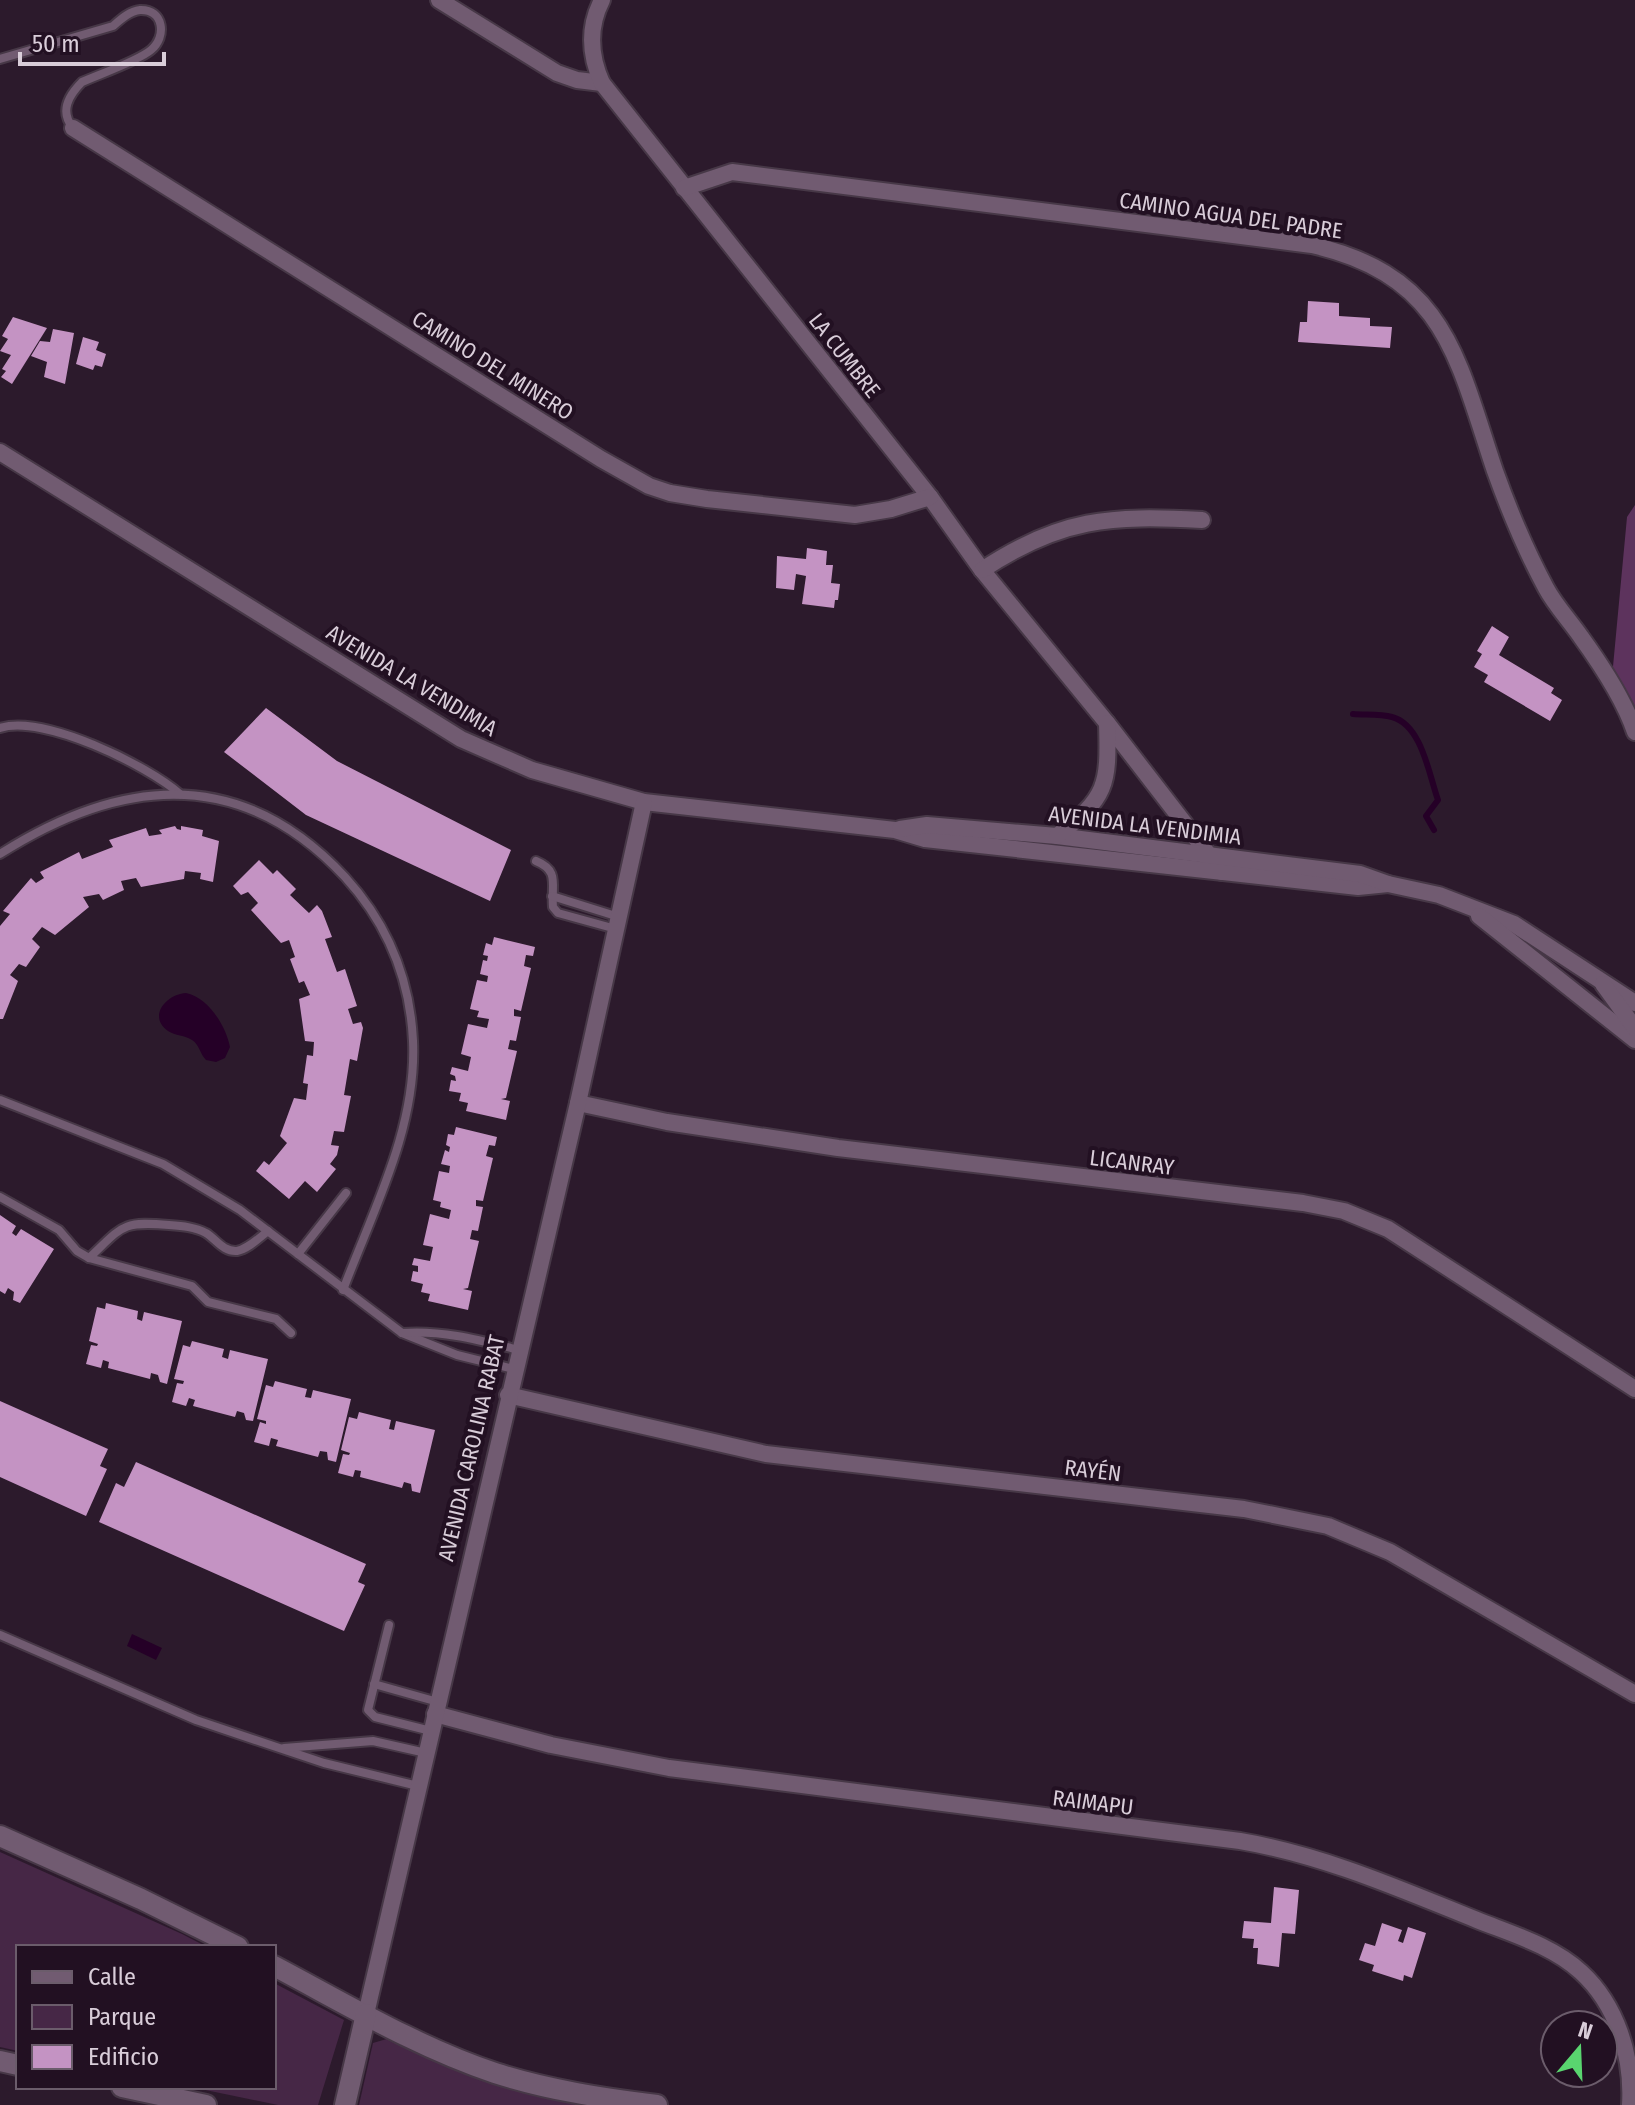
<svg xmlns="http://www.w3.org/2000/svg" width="1635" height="2105" viewBox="0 0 1635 2105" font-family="'Fira Sans Condensed',sans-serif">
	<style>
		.green { fill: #462746 }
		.forest { fill: #5d335d }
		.water { fill: #250027 }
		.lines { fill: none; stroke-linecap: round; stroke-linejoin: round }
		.stream { stroke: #250027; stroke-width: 6 }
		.building { fill: #c493c3 }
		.lane-casing { stroke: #473847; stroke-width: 12 }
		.street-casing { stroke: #473847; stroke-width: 20 }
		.secondary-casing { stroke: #473847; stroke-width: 24 }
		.lane { stroke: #715b71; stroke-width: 8 }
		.street { stroke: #715b71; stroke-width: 16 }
		.secondary { stroke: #715b71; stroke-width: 20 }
		.labels { text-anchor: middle; stroke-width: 8; stroke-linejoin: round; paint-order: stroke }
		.street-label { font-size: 22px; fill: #d9cdd9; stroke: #221022 }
	</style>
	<rect width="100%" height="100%" fill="#2c1a2c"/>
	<!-- green -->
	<g class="green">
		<path d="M0,1852L182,1934L207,1947H18V2051L0,2047Z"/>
		<path d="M274,1983L344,2020L318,2105H278L191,2087H274Z"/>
		<path d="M390,2038L601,2105H359L373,2043Z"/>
	</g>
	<!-- forest -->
	<path class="forest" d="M1635,505V736L1612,677L1627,517Z"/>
	<!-- water -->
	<g class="water">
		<path d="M186,993C208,997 226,1026 230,1047L225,1058L216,1062L206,1060C200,1054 199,1044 192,1040C185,1035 175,1036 168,1031C147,1016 167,994 186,993Z"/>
		<path d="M132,1634L162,1648L156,1660L127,1646Z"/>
	</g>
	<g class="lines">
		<!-- stream -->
		<path class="stream" d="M1353,714C1366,715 1380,714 1392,717C1422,725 1429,775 1438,800L1426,816L1434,830"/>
	</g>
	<!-- building -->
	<g class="building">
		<path d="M1308,301L1339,303V316L1370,318V326L1392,327L1390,348L1298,342L1300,322H1307Z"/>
		<path d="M13,317L47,328L12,384L1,377L6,371L2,369L11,355L0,351L8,339L2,336Z"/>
		<path d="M53,329L74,333L65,384L44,377L47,362L31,356L40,341L50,342Z"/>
		<path d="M83,337L99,342L96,350L106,354L102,367L95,365L93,370L76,364Z"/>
		<path d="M807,548L827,551L826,565H833L831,583L840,584L838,600H835L834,608L802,604L806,576L796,574L794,590L776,588L777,556L806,559Z"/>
		<path d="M1492,626L1509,637L1499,655L1554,688L1551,693L1562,700L1550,721L1484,682L1488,675L1474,667L1482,654L1477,651Z"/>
		<path d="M266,708L337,761L511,850L490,901L306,815L224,752Z"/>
		<path d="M175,826L177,829L181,830V826L203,830L202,836L219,841L213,882L200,879L201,873L185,871L184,879L141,887L136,878L121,881L124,890L103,900L99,894L83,897L89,907L55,935L42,927L32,939L40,947L26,967L19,964L10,975L18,981L3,1019H0V926L10,914L3,911L31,878L36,883L44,878L40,872L79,852L82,859L113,847L109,840L146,828L149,836L162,834L159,830Z"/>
		<path d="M259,860L273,874L277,870L296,889L290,895L309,913L317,905L322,911L332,937L325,939L337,972L345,969L357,1006L348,1009L353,1024L361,1022L363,1028L357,1061L350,1059L344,1095L351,1096L344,1132L334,1131L331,1145L339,1146L337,1155L330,1164L336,1169L317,1192L305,1181L289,1199L256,1171L264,1161L269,1165L287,1143L280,1136L294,1098L306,1100L308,1084L303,1083L307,1055L313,1056L314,1042L305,1041L299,999L310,995L304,981L299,983L290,959L295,957L289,940L281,943L251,910L258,903L248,892L241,895L233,886Z"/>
		<path d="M494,937L535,947L533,956L526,955L524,966L531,968L521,1011L514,1009V1016L521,1017L516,1041L510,1040L508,1049L517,1051L506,1098L501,1099L510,1101L506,1120L466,1111L468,1103L459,1101L461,1093L449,1091L451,1080L456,1081L455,1076L450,1074L452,1067L468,1071L471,1057L461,1054L468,1024L487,1028L489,1019L477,1017L479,1011L470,1009L477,980L487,982L488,976L480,974L483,960L487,961L488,956L483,955L486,943L492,945Z"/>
		<path d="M456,1127L497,1137L495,1146L489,1145L486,1156L493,1158L483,1201L476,1200V1206L483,1207L478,1231L472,1230L470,1239L479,1241L468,1288L463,1289L472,1291L468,1310L428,1301L430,1294L421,1292L423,1284L411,1281L413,1271L418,1272V1266L412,1265L414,1258L430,1261L433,1247L423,1245L430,1214L449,1219L451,1210L440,1207L441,1202L433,1200L439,1171L449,1173L450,1166L441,1164L445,1150L449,1152L450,1147L446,1145L448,1134L454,1135Z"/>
		<path d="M0,1215L16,1226L12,1233L16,1236L21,1229L54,1249L20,1303L13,1300L14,1292L8,1288L5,1294L0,1291Z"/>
		<path d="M106,1303L138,1311L137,1319L142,1321L144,1312L182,1321L167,1384L160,1382L158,1375L151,1373L150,1379L108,1368L109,1362L103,1360L101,1368L86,1364L91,1345L97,1346L98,1344L89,1341L97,1307L105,1309Z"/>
		<path d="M192,1341L224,1349L222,1357L228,1359L230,1350L268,1359L253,1421L246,1420L244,1413L237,1411L235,1417L193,1406L195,1400L189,1398L186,1406L172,1402L177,1383L183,1384L184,1381L174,1379L183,1345L190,1347Z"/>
		<path d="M275,1381L307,1389L305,1397L311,1398L313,1390L351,1399L336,1462L328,1460L327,1452L320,1451L318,1457L276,1446L278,1440L271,1438L269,1446L254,1442L260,1422L266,1424V1421L257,1419L266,1385L273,1387Z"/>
		<path d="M0,1401L108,1449L100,1466L107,1469L86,1516L0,1477Z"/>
		<path d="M359,1412L391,1420L389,1429L394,1430L396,1421L435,1430L420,1493L412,1491L411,1484L404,1482L402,1488L360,1477L361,1471L355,1470L353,1477L338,1473L343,1454L349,1455L350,1453L341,1450L349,1417L357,1419Z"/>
		<path d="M136,1462L366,1564L358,1582L365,1585L344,1631L99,1522L116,1483L124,1487Z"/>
		<path d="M1274,1887L1299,1890L1295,1934L1282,1933L1279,1967L1257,1964L1258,1948H1253L1254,1939L1242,1938L1244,1921L1271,1923Z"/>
		<path d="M1382,1923L1402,1930L1398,1941L1403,1943L1408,1927L1426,1933L1412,1978L1404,1975L1403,1981L1372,1971L1374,1965L1359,1960L1365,1943L1375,1946Z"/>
	</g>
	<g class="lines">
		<defs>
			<g id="lane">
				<path d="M0,59L113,26C121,19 130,11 140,10C164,9 167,37 151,50C138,61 100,74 82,82C69,95 59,111 73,128"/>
				<path d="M0,728C43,714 147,765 180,794"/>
				<path d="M0,854C121,777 241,765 345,877C387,923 410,978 413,1041C417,1128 373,1210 343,1290"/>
				<path d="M536,861C560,871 551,884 553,907L558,913L616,929"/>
				<path d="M552,896L619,917"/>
				<path d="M0,1100L163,1164L240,1210L402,1333L457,1355L514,1369"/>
				<path d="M0,1197L59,1230L77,1251L89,1258L192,1286L208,1302L276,1319L291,1333"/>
				<path d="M298,1254L346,1193"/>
				<path d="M89,1258C123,1226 121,1221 169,1225C182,1226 195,1227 206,1233C216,1239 223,1252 237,1251C248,1249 259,1238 268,1231"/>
				<path d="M402,1333C443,1330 479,1340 519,1350"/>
				<path d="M389,1625L368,1710L375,1717L431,1731"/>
				<path d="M0,1635L196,1720L324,1763L418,1786"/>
				<path d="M374,1684L438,1702"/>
				<path d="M284,1748L373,1741L426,1753"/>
			</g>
			<g id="street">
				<path d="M439,0L557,73L577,80L602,83"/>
				<path d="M602,0C588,27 590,56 602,83L930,497L982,570L1107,723L1222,872"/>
				<path d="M73,128L601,459L649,486L670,493L707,499L855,515L891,509L930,497"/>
				<path d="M684,188L732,172L1312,245C1446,276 1457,358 1495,471C1509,510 1526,551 1546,588C1555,605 1570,621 1581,637C1602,666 1624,699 1635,732"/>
				<path d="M0,452L461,739L532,770L644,802L895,830L925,839L1358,887L1388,884"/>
				<path d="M982,570C1060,518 1111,515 1202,520"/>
				<path d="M900,829L927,825L1057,836L1360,874L1388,884L1439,895L1514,924L1635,1003"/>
				<path d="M1057,836C1107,797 1109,786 1107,723"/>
				<path d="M1479,916L1635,1040"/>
				<path d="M1603,984L1635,1028"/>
				<path d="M578,1103L667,1122L838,1148L1303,1203L1344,1211L1388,1229L1635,1389"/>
				<path d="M508,1395L766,1454L1244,1509L1328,1526L1390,1552L1635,1694"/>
				<path d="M435,1714L551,1745L669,1768L1240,1841C1323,1855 1400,1889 1477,1920C1512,1934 1553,1946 1581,1972C1617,2005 1633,2057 1630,2105"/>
				<path d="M366,2014L578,1103L644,802"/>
			</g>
			<g id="secondary">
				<path d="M0,1836L141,1899L238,1947"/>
				<path d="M274,1966C346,2004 417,2047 495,2073C548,2090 602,2098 657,2105"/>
				<path d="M0,2061L18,2065"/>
				<path d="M122,2087L206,2105"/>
				<path d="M345,2105L366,2014"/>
			</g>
		</defs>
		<!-- lane casing -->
		<use href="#lane" class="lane-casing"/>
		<!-- street casing -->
		<use href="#street" class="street-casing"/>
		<!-- secondary casing -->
		<use href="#secondary" class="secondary-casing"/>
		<!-- lane -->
		<use href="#lane" class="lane"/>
		<!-- street -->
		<use href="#street" class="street"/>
		<!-- secondary -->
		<use href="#secondary" class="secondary"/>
	</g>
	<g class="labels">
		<!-- street labels -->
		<g class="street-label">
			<text transform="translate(1231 215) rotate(8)" y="8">CAMINO AGUA DEL PADRE</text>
			<text transform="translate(845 355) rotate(52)" y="8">LA CUMBRE</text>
			<text transform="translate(493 365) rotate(32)" y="8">CAMINO DEL MINERO</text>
			<text transform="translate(412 680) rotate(31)" y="8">AVENIDA LA VENDIMIA</text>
			<text transform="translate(1145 825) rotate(7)" y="8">AVENIDA LA VENDIMIA</text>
			<text transform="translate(1132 1162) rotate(7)" y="8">LICANRAY</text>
			<text transform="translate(471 1448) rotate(-77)" y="8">AVENIDA CAROLINA RABAT</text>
			<text transform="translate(1093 1470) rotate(7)" y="8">RAYÉN</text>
			<text transform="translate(1093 1802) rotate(7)" y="8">RAIMAPU</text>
		</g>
	</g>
	<!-- legend -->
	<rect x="16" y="1945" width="260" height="144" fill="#221022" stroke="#6b5c6b" stroke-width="2"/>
	<rect x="32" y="1971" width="40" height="12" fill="#715b71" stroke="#6b5c6b" stroke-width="2"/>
	<text x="88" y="1985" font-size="24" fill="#d9cdd9">Calle</text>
	<rect x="32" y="2005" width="40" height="24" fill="#462746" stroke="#6b5c6b" stroke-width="2"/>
	<text x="88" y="2025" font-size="24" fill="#d9cdd9">Parque</text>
	<rect x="32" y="2045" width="40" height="24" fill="#c493c3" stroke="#6b5c6b" stroke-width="2"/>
	<text x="88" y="2065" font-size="24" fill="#d9cdd9">Edificio</text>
	<!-- north arrow -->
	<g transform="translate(1579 2049) rotate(19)"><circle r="38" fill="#221022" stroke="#6b5c6b" stroke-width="2"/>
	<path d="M0-6L14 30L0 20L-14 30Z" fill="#59d56f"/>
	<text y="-12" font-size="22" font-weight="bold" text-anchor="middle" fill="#d9cdd9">N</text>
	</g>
	<!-- scale -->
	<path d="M20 52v12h144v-12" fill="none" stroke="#d9cdd9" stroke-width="4"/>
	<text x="32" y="52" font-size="24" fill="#d9cdd9" stroke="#221022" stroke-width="6" paint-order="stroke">50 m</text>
</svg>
